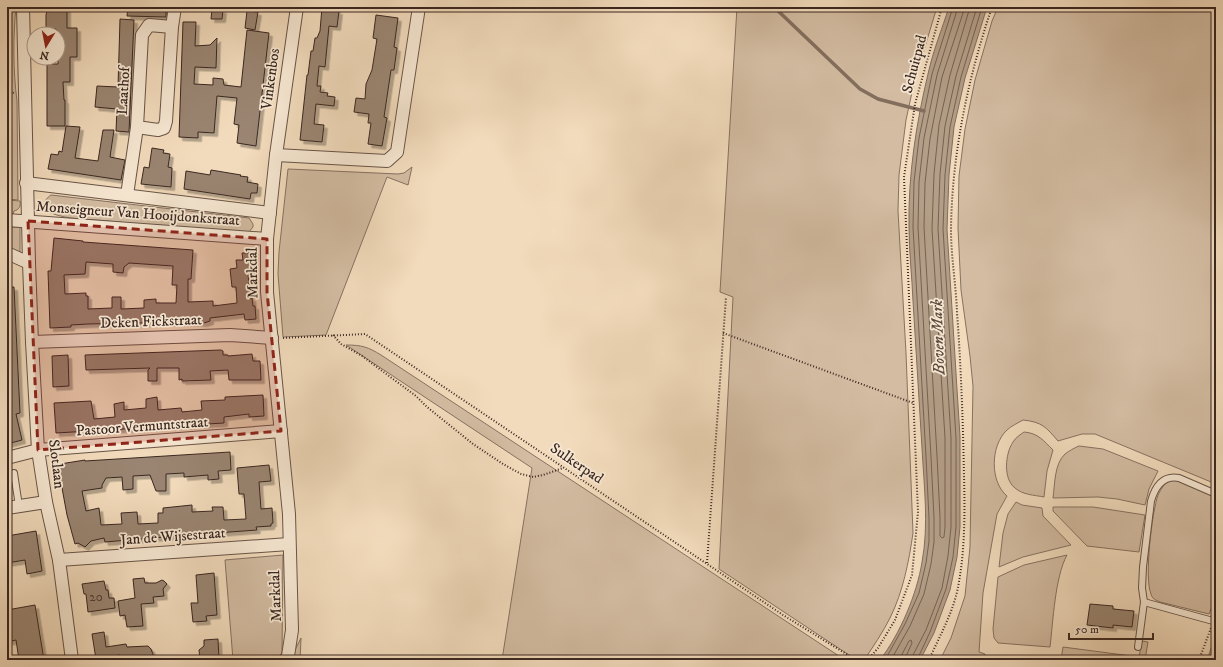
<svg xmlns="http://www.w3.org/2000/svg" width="1223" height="667" viewBox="0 0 1223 667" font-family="'IM FELL DW Pica',serif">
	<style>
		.green { fill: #d3bca2; stroke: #867262 }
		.water { fill: #b39e87; stroke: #836e5e }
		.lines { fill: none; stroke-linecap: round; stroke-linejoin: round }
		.shore { stroke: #766254; stroke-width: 1 }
		.stream { stroke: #836e5e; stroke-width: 3.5 }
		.building { fill: #9a8572; stroke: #3a2721; fill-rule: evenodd; filter: url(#shadow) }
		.lane-casing { stroke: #685448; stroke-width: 8 }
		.street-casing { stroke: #685448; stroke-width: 14 }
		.path { stroke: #3a2721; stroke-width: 2; stroke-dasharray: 1 2; stroke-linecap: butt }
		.lane { stroke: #f7e8d3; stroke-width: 6 }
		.street { stroke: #f7e8d3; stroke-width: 12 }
		.marked { fill: #8f2418; fill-opacity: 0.2; stroke: #8f2418; stroke-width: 3; stroke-dasharray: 8 5; stroke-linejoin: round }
		.labels { text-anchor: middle; stroke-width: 3.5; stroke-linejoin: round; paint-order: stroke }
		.number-label { font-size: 13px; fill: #523e35 }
		.street-label { font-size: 15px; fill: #3a2721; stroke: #f7e8d3 }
		.water-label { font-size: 16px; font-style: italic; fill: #5e4b40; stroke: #f7e8d3 }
	</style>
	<defs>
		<filter id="shadow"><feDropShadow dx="3.5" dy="3.5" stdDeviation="0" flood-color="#0004"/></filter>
	</defs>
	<rect width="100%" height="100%" fill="#f2dbbc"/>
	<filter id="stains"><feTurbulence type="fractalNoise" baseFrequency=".005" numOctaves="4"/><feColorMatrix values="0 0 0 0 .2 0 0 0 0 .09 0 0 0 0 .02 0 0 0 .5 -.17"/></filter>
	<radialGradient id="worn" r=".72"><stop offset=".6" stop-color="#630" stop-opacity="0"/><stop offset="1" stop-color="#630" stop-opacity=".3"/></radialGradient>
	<!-- green -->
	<g class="green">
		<path d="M7,7H16C13,37 13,70 17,101L18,200L7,199Z"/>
		<path d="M737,7H937L914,83L906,120L899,175L898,211L906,353L913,533C909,561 903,592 890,618C883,632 873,647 864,660L849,655L719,569L733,297L720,292Z"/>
		<path d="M998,7H1216V484L1095,434H1082L1058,441C1046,427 1042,422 1023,420C1018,423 1011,426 1007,430C990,446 990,482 1007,496L997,514L983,593L979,652L985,654L984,660H940L951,638L965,596L970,547L973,386L970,356L961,290L958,228L959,176L965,129L975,80L992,21Z"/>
		<path d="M412,167L408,185L387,177L326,335L283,337L278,274L279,252L288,169L398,174L404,173Z"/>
		<path d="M51,195L249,218L253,224V227L248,233C201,229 155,226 108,221C90,219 68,220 51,213C41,210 43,200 51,195Z"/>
		<path d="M7,200L20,201C21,206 19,210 14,211L13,214H7Z"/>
		<path d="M7,227H20V254L7,248Z"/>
		<path d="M346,345C362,345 368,347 381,355L845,660H502L532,468Z"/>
		<path d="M1024,432C1038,433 1044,441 1053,450L1047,471L1044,497C1034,495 1023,495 1015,488C1003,479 1005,454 1013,442C1016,437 1020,435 1024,432Z"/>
		<path d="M1079,446L1103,449L1158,471L1149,489L1145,505L1117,499L1098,497L1053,498C1055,485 1054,464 1065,454C1069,451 1074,448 1079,446Z"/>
		<path d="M1170,477L1216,495V596L1209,614L1160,602C1156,600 1152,599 1151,594C1144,578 1152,512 1158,495C1161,488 1166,483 1170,477Z"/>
		<path d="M1016,502L1022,505L1042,508L1043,516L1071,545L1023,557L999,567L1003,533L1008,514Z"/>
		<path d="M1053,507H1093L1145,515L1139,552L1087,546L1053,511Z"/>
		<path d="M283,555L282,653L277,660H233L225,560Z"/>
		<path d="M1067,555C1055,577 1053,622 1050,647L998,643L994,638L993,629L998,577L1024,565Z"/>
		<path d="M1216,634V660H1207Z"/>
		<path d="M301,638L300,660H290Z"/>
		<path d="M1142,641L1148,642L1145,660H1061L1063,647L1139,657Z"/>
	</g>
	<!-- water -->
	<path class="water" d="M949,7H987L965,78L954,127L949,175L947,229L960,437V527L957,557L950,590L934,633L920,660H880C900,634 917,594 922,562C929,525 924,486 922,448C919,399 916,350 913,301C912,276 909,252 909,227C908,176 916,124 928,74C933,51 942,29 949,7Z"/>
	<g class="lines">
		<!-- shore -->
		<g class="shore">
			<path d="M964,7L963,13L942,77L930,139L925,183L924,227L937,456L940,517V536L942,538L944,537L945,527V438L932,229L934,174L939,125L950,75L970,7"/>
			<path d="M885,660L905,624L919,593L926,563L929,541V518L926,457L913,227L914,182L919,138L932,74L953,7"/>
			<path d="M891,660L910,626L924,594L931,564L934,542V518L931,457L918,227L919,182L924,138L937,75L958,7"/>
			<path d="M899,660L909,641L911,640L912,643L907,654L906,660"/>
			<path d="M912,660L913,655L926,630L942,588L948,556L951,527V438L938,229L940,174L945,126L956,76L977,7"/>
			<path d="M917,660L930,632L946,589L953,557L956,527V438L943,229L945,175L950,127L961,77L982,7"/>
		</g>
		<!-- stream -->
		<path class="stream" d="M774,7L860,89L878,99L924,111"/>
	</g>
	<!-- building -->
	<g class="building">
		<path d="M48,7H67V28H77V57H70V82H63L64,100H65V126H47V64H58V33H56V29H46V15Z"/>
		<path d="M128,7H166V17L127,16Z"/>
		<path d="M322,7H337L336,11H339L337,27L329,26L325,67L319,66L317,86H321L320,92L328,93L327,96L335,97L334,106L316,104L314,124L324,125L322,142L300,140L307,75H308L311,51H313L315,38H317L320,31Z"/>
		<path d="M212,9L223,10L222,19H211Z"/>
		<path d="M247,11L258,12L255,30L245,28Z"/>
		<path d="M376,15L398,18L394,47L397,48L394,70H391L384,117L387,118L382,146L368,144L371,123H368L369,114L354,112L356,98L365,99L366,84L372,70L377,39L373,38Z"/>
		<path d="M120,19L134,20L129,132L116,131L117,109L95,107L97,86L118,87Z"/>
		<path d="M183,22H196L195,46L210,45L217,38L216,68L195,67L194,84L213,85V78L223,79L224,85L241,87L247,30L269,33L256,146L237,143L239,125L234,124L237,98L217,96L214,133L198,132V138L179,137Z"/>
		<path d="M66,126L80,127L75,158L98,161L103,130H114L110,157L125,160L121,180L48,169L51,154L58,155L59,151L62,152Z"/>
		<path d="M152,148L164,150L163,153L170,154L168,167L172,168L171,187L141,184L144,167L149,168Z"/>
		<path d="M211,170L241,175L240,176L248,177L247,182L258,184L257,193H251L250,199L184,189L186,171L210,175Z"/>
		<path d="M54,238L83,241V242L193,250L191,279H188V302L213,301V306L237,303L236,287H232L230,269L237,268L236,260H243L242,253H251L253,273H248L250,298H252L253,306H255L256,319L245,320L244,314L210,318V321L204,323L187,322L88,324L71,325V327L50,328L48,271H51ZM86,262L113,264V272L123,273L124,267L129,263L173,266L172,285H177L176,303H156V299L144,300V308L121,309V297H112V308L88,309V296H86V293L65,294L64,275L85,274Z"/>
		<path d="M7,287H14L20,413L16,414L22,440L7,444V424L9,423L8,399H7V386L8,385L7,369Z"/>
		<path d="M221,350L223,351V355H228V356L252,354L253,361H260L261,380H229L228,370L210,371L211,380L182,381V379L179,380V368H157V381H148V370L150,368L86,370L85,355Z"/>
		<path d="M68,355L69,386L53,387L52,356Z"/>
		<path d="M263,395L264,416L249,417V414L224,417V423L56,433L54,403L91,401L94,419L115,417L114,404L124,402V410L146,408V399L157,397L158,410L181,408L182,412L202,410L201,401L225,400V397Z"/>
		<path d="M230,452L231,470L218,471L219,479L208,480V475L184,477V473L166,474V491H156L150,475L133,476V489L123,490L122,477L106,478L102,485V488L82,491L86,511L99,508L101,525L122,524L121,513L137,512L138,524L158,523V513H163V508L192,505V512L213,511L212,507H223L224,520L246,519L244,494H239L237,468L269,465L271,481L259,482L261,509L272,508L273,523L271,524V526L256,527L257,530L203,534V535L177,537L176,536L105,542L104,538L91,541L85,547L78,543L75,544L67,515L58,466L60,465V464L85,460V461Z"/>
		<path d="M36,531L42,571L27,574L25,560L7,563V536Z"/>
		<path d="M214,573L217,615L206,616L207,621L193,622L191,603H198L196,575Z"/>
		<path d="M144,578L145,583H156L162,580L164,581L167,584L163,589L164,596L153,597L154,603L141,604L143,626L127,627L125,615L120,616L118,601L135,598L133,579Z"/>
		<path d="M104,581L106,590H108L109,598H114L115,608L88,612L86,594H84L82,584Z"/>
		<path d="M1090,604L1113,606V609L1134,611L1132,627L1113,625V628L1087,625Z"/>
		<path d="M35,605L44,660H19L16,640L7,642V610Z"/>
		<path d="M104,632L106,647L126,644L127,647L148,646L151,649L155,660H121L120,655L96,659L92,634Z"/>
		<path d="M218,639L219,660H200L199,650L204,646V640Z"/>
	</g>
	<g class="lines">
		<defs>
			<g id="lane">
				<path d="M14,473L19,506"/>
				<path d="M1144,602L1213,621"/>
				<path d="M1138,647L1144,602L1142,588L1143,567L1151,501C1155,487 1163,475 1179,478L1216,494"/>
			</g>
			<g id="street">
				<path d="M23,7L29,263L32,342L38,450L46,502L59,560L72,660"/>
				<path d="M172,27L149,25L142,35L137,127L158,130L164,128L166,121L172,27L175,7"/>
				<path d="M276,155L387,161L397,152L419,7"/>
				<path d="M26,183L270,213"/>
				<path d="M127,195L137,127"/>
				<path d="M7,220L267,239"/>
				<path d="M7,253L29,263"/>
				<path d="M32,342L230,335L272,338"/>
				<path d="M7,458L38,450L281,431"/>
				<path d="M7,508L46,502"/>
				<path d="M59,560L289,544"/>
				<path d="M285,660L288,656L292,630L289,514L267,292V239L276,155L297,7"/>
			</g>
		</defs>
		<!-- lane casing -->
		<use href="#lane" class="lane-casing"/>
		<!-- street casing -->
		<use href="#street" class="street-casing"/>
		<!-- path -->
		<g class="path">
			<path d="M7,91L14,93"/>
			<path d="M723,333L913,403"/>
			<path d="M333,335L341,344L362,356L416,396L427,407L473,444L503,464L521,474L533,477L543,475L563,468"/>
			<path d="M283,338L365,334L783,615L856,660"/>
			<path d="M707,563L726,297"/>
			<path d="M868,660L878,648L895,620L912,575L918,512L904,177L915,104L942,7"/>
			<path d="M929,660C939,637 951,617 957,592C965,555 965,514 964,476C963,421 961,367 957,312C956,285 951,257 951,229C952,153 968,78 992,7"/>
			<path d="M1199,660L1211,628"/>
		</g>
		<!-- lane -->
		<use href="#lane" class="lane"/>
		<!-- street -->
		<use href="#street" class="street"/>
	</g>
	<!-- marked area -->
	<path class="marked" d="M28,221L267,239V292L281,431L38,450Z"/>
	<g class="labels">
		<!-- number labels -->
		<g class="number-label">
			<text x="96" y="601">20</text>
		</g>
		<!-- street labels -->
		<g class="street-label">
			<text transform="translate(914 64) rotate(-75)" y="5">Schuitpad</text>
			<text transform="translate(270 79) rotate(-82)" y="5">Vinkenbos</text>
			<text transform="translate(123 91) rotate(-87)" y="5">Laathof</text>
			<text transform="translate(138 213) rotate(4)" y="5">Monseigneur Van Hooijdonkstraat</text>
			<text transform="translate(252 273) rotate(-91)" y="5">Markdal</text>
			<text transform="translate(151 321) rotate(-2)" y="5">Deken Fickstraat</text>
			<text transform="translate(142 426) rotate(-4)" y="5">Pastoor Vermuntstraat</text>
			<text transform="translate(577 463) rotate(34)" y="5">Sulkerpad</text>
			<text transform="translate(57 464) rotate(83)" y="5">Slotlaan</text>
			<text transform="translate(173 536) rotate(-4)" y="5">Jan de Wijsestraat</text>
			<text transform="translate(275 596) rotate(-92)" y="5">Markdal</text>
		</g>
		<!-- water labels -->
		<g class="water-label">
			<text transform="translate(937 337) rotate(-92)" y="6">Boven Mark</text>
		</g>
	</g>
	<!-- margin -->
	<rect width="1223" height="667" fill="none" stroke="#f2dbbc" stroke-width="24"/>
	<rect x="8" y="8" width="1207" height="651" fill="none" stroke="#3a2721" stroke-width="2"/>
	<rect x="12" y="12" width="1199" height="643" fill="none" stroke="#3a2721"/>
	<!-- north arrow -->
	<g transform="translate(46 46) rotate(190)"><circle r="19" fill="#f7e8d3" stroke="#ab9b8c"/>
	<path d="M0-3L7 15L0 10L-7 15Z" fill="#8f2418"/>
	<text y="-6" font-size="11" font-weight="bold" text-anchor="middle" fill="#3a2721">N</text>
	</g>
	<!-- scale -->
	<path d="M1069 633v6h84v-6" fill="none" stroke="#3a2721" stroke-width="2"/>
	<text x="1075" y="633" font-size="12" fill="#3a2721" stroke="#f7e8d3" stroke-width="3" paint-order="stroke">50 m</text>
	<rect width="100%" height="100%" filter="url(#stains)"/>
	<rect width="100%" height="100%" fill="url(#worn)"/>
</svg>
